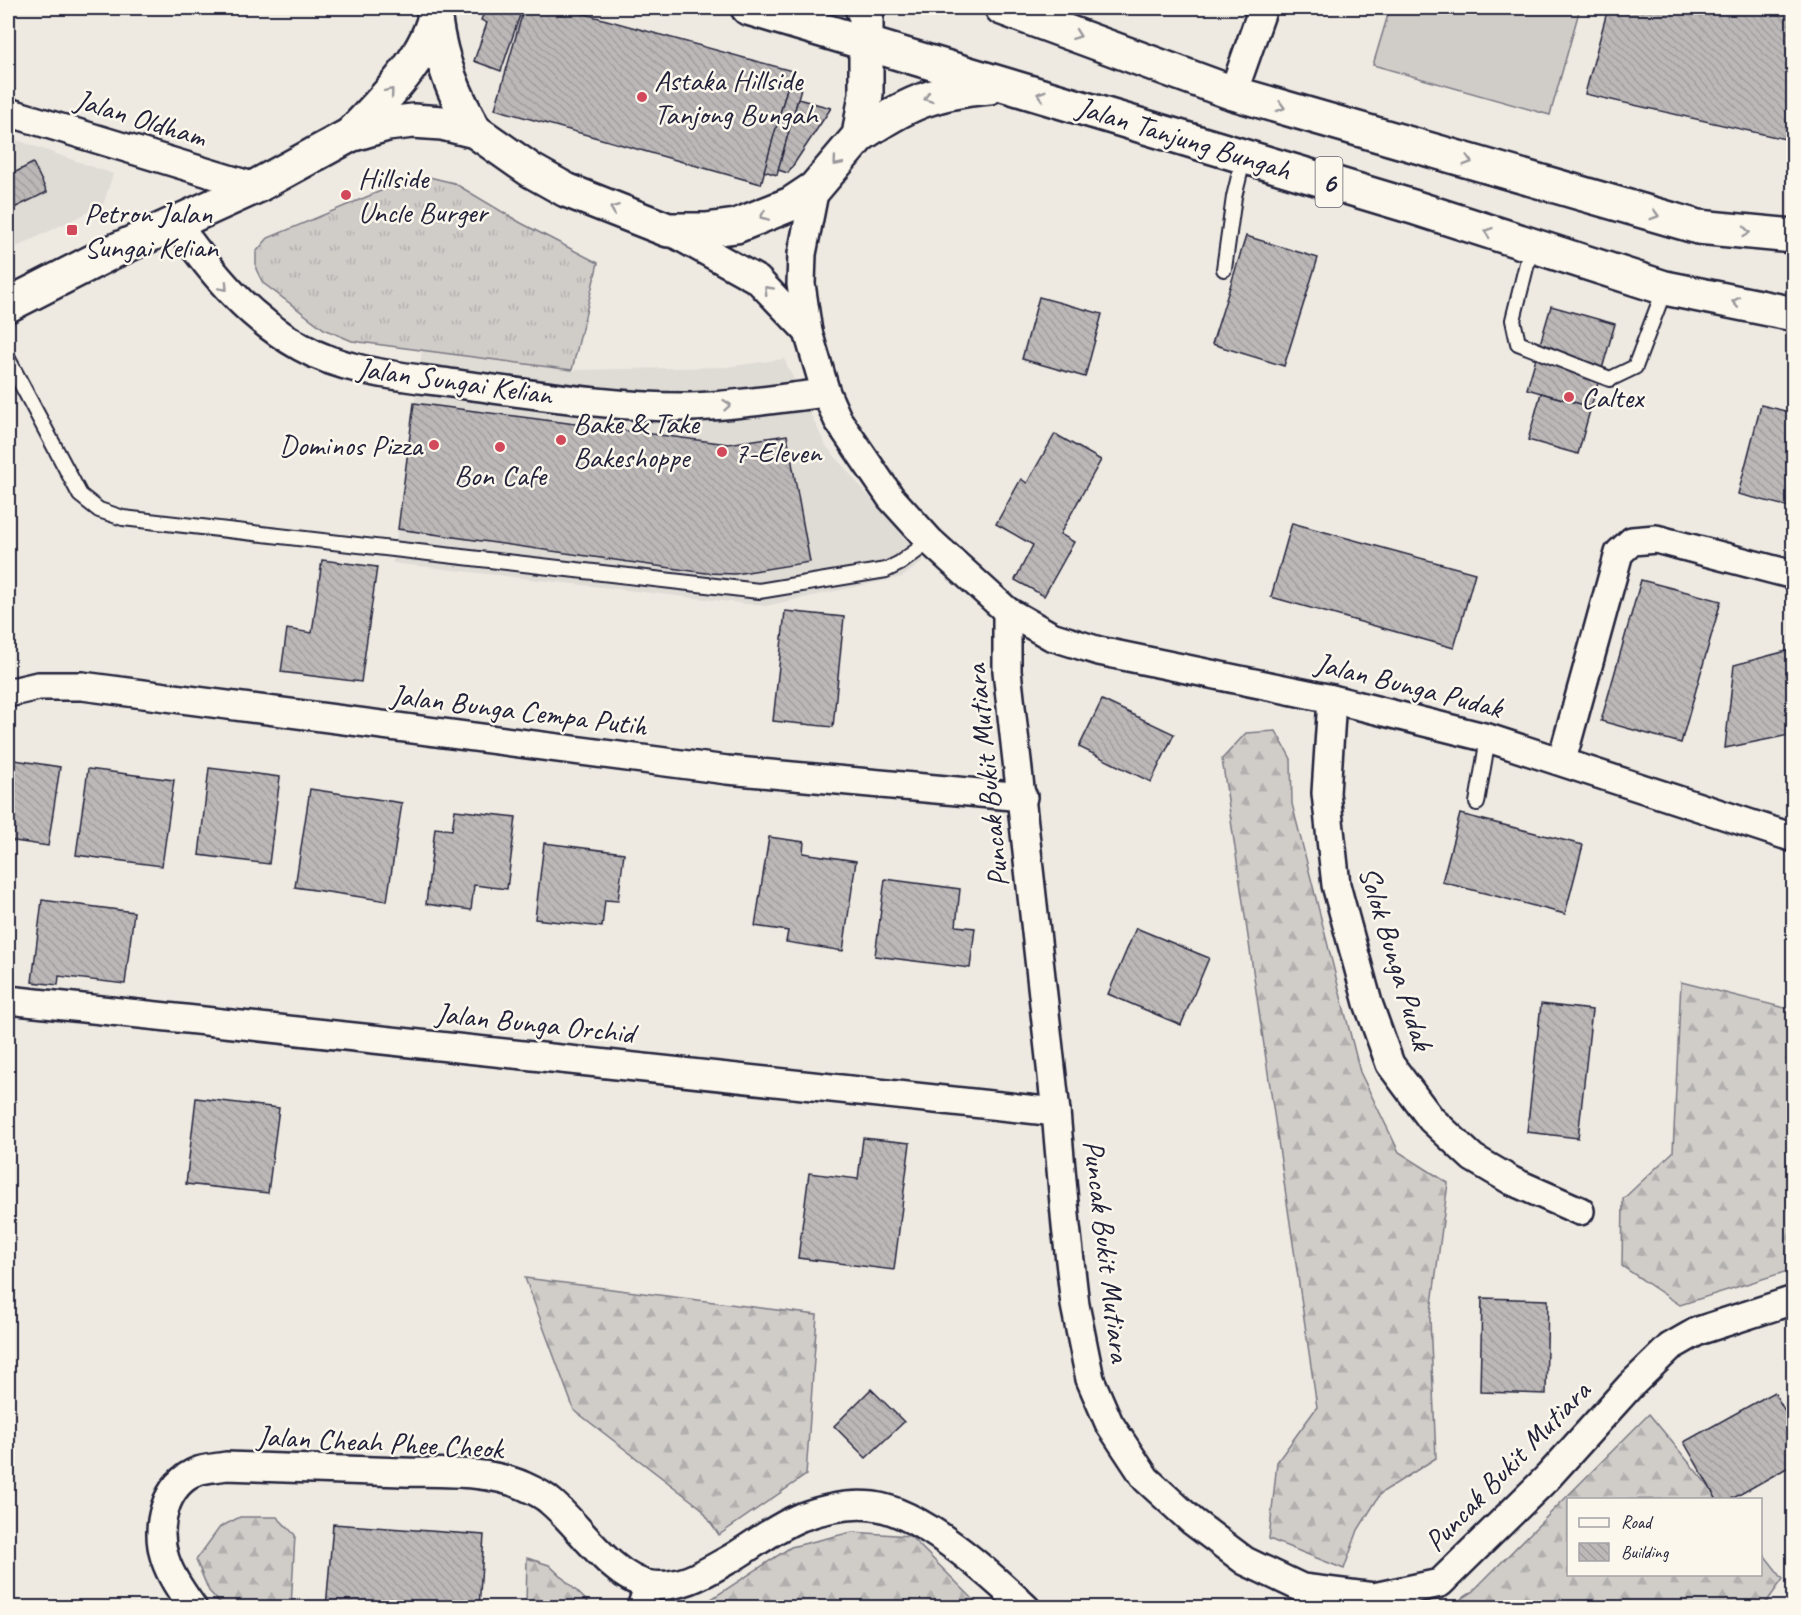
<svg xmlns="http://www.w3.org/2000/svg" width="1801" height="1615" viewBox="0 0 1801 1615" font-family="Caveat,sans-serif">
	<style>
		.built { fill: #dfdbd5 }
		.grass { fill: url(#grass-tufts); stroke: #797882; stroke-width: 1.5 }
		.forest { fill: url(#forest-firs); stroke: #797882; stroke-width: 1.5 }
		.garden { fill: #d0cdc9; stroke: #797882; stroke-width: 1.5 }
		.building { fill: url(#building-back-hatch); stroke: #22223b; stroke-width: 1.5 }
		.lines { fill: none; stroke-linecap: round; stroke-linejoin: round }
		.service-casing { stroke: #22223b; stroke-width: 18 }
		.minor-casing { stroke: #22223b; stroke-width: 32 }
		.tertiary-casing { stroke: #22223b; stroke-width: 38 }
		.primary-casing { stroke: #22223b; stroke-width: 38 }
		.service { stroke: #fbf7ec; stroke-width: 14 }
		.minor { stroke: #fbf7ec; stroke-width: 27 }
		.tertiary { stroke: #fbf7ec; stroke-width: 33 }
		.primary { stroke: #fbf7ec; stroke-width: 33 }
		.oneway { stroke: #99979c }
		.poi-dot { fill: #d1495b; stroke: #fbf7ec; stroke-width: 2 }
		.labels { text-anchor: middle; stroke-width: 5; stroke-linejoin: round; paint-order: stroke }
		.shield { fill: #fbf7ec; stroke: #636270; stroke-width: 1.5 }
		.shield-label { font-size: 28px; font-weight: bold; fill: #22223b }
		.poi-label { font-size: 30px; fill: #22223b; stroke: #fbf7ec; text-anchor: start }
		.street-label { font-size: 30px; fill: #22223b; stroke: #fbf7ec }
	</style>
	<defs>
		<pattern id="grass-tufts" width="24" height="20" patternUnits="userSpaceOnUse" patternTransform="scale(1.5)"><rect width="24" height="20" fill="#d0cdc9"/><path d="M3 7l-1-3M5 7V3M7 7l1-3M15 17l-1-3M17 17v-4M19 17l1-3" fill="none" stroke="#b2b0ae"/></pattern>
		<pattern id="forest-firs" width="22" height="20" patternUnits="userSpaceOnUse" patternTransform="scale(1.5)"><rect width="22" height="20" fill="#d0cdc9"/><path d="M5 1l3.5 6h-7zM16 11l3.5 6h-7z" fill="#b2b0ae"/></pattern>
		<pattern id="building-back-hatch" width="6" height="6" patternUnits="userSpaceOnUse" patternTransform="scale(1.5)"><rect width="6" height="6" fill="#bcb8b8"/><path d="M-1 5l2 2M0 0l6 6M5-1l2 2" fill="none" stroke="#a19e9f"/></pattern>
	</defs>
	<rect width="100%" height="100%" fill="#eeeae2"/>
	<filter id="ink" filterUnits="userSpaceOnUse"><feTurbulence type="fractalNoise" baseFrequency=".0167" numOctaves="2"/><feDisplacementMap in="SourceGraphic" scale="12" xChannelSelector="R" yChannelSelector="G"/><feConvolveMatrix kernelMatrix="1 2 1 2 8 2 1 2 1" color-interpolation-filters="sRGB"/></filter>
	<g filter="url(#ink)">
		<!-- built -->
		<g class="built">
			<path d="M8,137L113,174L103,205L8,251Z"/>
			<path d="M422,350L572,370L726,367L784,359L826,446L924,561L902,577L765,606L393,563Z"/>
		</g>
		<!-- grass -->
		<path class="grass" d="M429,177L454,183L521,223L598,263L572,370L352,341L324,329L263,283L256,269V252L268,238L407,180Z"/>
		<!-- forest -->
		<g class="forest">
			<path d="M1276,731L1291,759L1292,804L1360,1072L1399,1152L1448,1183L1430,1319L1436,1458L1381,1493L1358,1530L1344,1569L1269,1539L1277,1462L1317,1407L1222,759L1246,733Z"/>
			<path d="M1681,982L1793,1010L1794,1269L1680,1305L1622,1266L1623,1199L1673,1152Z"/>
			<path d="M525,1278L817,1315L806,1475L719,1535L701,1508L574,1410Z"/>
			<path d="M1649,1414L1719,1499L1568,1500V1574H1760L1761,1551L1783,1579L1763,1607L1447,1608L1471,1593Z"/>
			<path d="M240,1517H277L295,1535L291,1607H224L209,1591L196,1560L220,1527Z"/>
			<path d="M852,1532L910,1536L981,1607H699L791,1547Z"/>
			<path d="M527,1558L549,1565L588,1602L587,1607H526Z"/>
		</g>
		<!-- garden -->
		<path class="garden" d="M1390,8H1580L1550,115L1373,65Z"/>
		<!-- building -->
		<g class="building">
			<path d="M486,8H507L521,12L501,71L474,61L487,23L481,20Z"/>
			<path d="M524,8H563L792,71L761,184L495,109Z"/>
			<path d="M1608,8H1794V141L1585,94Z"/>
			<path d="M788,85L801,88L777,175L764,171Z"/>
			<path d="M798,99L831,108L788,173L778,170Z"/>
			<path d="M33,163L47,192L8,211V176Z"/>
			<path d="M1246,236L1318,258L1284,366L1212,344Z"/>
			<path d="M1039,297L1102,314L1085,377L1022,359Z"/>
			<path d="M1551,306L1615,324L1591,407L1527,389Z"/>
			<path d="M1541,393L1591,407L1578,454L1528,440Z"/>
			<path d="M414,403L728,444L787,435L810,562L735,574L706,573L398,529Z"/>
			<path d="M1761,405L1794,413V508L1738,494Z"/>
			<path d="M1055,434L1101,460L1060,534L1074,542L1044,596L1015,580L1033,545L996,524L1021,479L1027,483Z"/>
			<path d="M1292,523L1475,573L1454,648L1271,597Z"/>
			<path d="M322,560L377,567L361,682L281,672L287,629L312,633Z"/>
			<path d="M1641,580L1721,601L1681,743L1601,721Z"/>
			<path d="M785,611L844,617L833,727L773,721Z"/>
			<path d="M1794,649V734L1725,748L1734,665Z"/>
			<path d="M1102,700L1174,734L1151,782L1079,747Z"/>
			<path d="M8,759L60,767L48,846L8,840Z"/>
			<path d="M209,768L280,777L269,864L199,855Z"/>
			<path d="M88,769L174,780L162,866L76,855Z"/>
			<path d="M310,789L402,803L387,901L295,887Z"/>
			<path d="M455,810L516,817L507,889L474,885L471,910L426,904L435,828L452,830Z"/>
			<path d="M1460,814L1583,845L1565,914L1442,882Z"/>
			<path d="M769,837L804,842L803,853L856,861L843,951L786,942L788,931L755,926Z"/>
			<path d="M544,843L624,853L618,901L605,900L602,927L535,919Z"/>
			<path d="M885,879L960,889L956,926L975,928L970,968L875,956Z"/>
			<path d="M8,897L12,898L8,932Z"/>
			<path d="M42,900L134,912L125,984L59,976L58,985L32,982Z"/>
			<path d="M1136,928L1209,958L1181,1025L1108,994Z"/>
			<path d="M1541,1004L1592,1010L1578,1138L1527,1132Z"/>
			<path d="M196,1098L279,1108L268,1193L186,1184Z"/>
			<path d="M863,1138L910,1143L894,1270L798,1258L809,1173L858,1179Z"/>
			<path d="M1482,1298L1548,1300L1546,1394L1480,1392Z"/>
			<path d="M871,1389L904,1422L866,1458L834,1426Z"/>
			<path d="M1774,1392L1794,1427V1464L1730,1500H1717L1684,1442Z"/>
			<path d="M333,1524L484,1535L479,1608H326Z"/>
		</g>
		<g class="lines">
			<defs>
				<g id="service">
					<path d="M1531,247L1513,320L1518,343L1610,379L1635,367L1665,288"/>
					<path d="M1224,269L1234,197L1244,156"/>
					<path d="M8,359L80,495L99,510L123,518L759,591L886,570L900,563L930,541"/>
					<path d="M1477,803L1488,738"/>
				</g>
				<g id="minor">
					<path d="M1233,93L1263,8"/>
					<path d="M8,112L255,187"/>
					<path d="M815,188L802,254L801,284L808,332L826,393L838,420L891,498L930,541L1007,611L1051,636L1099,651L1332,699L1488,738L1794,838"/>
					<path d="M176,223C212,273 247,317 301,347C345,372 400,376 450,383C526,393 614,408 690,407C736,406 781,398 826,393"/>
					<path d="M668,230L758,280L808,332"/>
					<path d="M1007,611V671L1056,1112L1066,1226L1075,1305L1090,1379L1109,1423L1146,1479L1192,1521L1245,1561L1302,1588L1374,1597L1440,1583L1547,1478L1630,1386L1670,1347L1698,1331L1794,1300"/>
					<path d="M8,693L38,686H82L727,770L1023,797"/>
					<path d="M1332,699L1326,793L1336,885L1368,1003L1390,1064L1431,1119L1473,1158L1512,1181L1580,1211"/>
					<path d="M1562,760L1619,553L1632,541L1656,539L1794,575"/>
					<path d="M8,1000L1056,1112"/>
					<path d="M193,1608C182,1592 171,1577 165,1559C155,1527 164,1484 198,1471C206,1468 217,1468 226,1466C285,1468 344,1470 403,1472C441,1473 488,1470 524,1486C533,1490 544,1495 551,1502C579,1525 613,1580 651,1585C683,1589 708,1571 735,1556C756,1543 778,1526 801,1517C823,1509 849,1503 873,1506C922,1512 990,1574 1026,1608"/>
					<path d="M641,1608L649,1585"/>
				</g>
				<g id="tertiary">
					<path d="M435,20C441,62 454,94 475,131"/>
					<path d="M352,133C385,98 428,57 437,8"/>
					<path d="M8,305L110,253L255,187L350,135L387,124L413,121L442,123L475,131L532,171L566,190L668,230H706L736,226L791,204L815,188L859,136L866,94V16L862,8"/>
				</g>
				<g id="primary">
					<path d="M433,8L435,20"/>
					<path d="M748,8L1413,207L1665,288L1794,314"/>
					<path d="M1002,8L1233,93L1698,227L1794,236"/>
					<path d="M859,136C906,104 932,92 989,87"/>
				</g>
			</defs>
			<!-- service casing -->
			<use href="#service" class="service-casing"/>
			<!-- minor casing -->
			<use href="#minor" class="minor-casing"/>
			<!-- tertiary casing -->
			<use href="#tertiary" class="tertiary-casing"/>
			<!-- primary casing -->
			<use href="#primary" class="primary-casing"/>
			<!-- service -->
			<use href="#service" class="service"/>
			<!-- minor -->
			<use href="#minor" class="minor"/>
			<!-- tertiary -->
			<use href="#tertiary" class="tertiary"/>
			<!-- primary -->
			<use href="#primary" class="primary"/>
		</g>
		<!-- one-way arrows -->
		<defs><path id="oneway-chevron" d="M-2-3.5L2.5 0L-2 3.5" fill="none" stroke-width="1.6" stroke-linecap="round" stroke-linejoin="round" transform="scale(1.5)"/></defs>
		<g class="oneway">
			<use href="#oneway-chevron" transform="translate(1077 35) rotate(20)"/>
			<use href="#oneway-chevron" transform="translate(390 92) rotate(-50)"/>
			<use href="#oneway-chevron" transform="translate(1041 95) rotate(-163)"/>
			<use href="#oneway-chevron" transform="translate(928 98) rotate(160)"/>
			<use href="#oneway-chevron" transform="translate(1281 107) rotate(16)"/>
			<use href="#oneway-chevron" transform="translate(1468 161) rotate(16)"/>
			<use href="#oneway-chevron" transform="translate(837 162) rotate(130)"/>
			<use href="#oneway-chevron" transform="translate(614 209) rotate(-159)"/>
			<use href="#oneway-chevron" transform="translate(1655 215) rotate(16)"/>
			<use href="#oneway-chevron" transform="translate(764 216) rotate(157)"/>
			<use href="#oneway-chevron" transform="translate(1488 232) rotate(-161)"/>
			<use href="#oneway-chevron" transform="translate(1746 232) rotate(6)"/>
			<use href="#oneway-chevron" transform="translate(224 287) rotate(47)"/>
			<use href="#oneway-chevron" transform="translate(768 290) rotate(-134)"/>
			<use href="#oneway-chevron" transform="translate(1736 302) rotate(-169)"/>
			<use href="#oneway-chevron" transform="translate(727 405) rotate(-5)"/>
		</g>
	</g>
	<!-- markers -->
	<g class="poi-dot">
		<circle cx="642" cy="97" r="6"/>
		<circle cx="346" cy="195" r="6"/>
		<rect x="66" y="224" width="12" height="12" rx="3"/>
		<circle cx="1569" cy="397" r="6"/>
		<circle cx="561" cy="440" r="6"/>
		<circle cx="434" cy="445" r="6"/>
		<circle cx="500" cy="447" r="6"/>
		<circle cx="722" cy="452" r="6"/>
	</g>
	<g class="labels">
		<!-- shield labels -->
		<rect class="shield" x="1315.5" y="157" width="27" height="50" rx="4.5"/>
		<g class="shield-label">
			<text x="1329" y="192">6</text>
		</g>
		<!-- poi labels -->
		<g class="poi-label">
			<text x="654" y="90">Astaka Hillside<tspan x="654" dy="34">Tanjong Bungah</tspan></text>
			<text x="358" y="188">Hillside<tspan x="358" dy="34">Uncle Burger</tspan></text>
			<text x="84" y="223">Petron Jalan<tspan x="84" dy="34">Sungai Kelian</tspan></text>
			<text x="1581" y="407">Caltex</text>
			<text x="573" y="433">Bake &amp; Take<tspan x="573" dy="34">Bakeshoppe</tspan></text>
			<text x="422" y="455" text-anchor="end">Dominos Pizza</text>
			<text x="734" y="462">7-Eleven</text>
			<text x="500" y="485" text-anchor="middle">Bon Cafe</text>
		</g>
		<!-- street labels -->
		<g class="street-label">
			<text transform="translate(141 118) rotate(17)" y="10">Jalan Oldham</text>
			<text transform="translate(1184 138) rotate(17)" y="10">Jalan Tanjung Bungah</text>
			<text transform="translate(455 381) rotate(8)" y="10">Jalan Sungai Kelian</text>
			<text transform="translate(1409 685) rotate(14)" y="10">Jalan Bunga Pudak</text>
			<text transform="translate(519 710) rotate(7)" y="10">Jalan Bunga Cempa Putih</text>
			<text transform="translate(987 776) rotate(-96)" y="10">Puncak Bukit Mutiara</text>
			<text transform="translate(1396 958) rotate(73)" y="10">Solok Bunga Pudak</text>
			<text transform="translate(535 1023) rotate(6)" y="10">Jalan Bunga Orchid</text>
			<text transform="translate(1107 1251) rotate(83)" y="10">Puncak Bukit Mutiara</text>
			<text transform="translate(380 1442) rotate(3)" y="10">Jalan Cheah Phee Cheok</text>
			<text transform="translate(1507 1466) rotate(-46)" y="10">Puncak Bukit Mutiara</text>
		</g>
	</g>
	<!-- margin -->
	<rect width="1801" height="1615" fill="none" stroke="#fbf7ec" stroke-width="30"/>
	<rect x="15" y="15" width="1771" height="1585" fill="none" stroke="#22223b" stroke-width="2" filter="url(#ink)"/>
	<!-- legend -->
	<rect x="1567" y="1498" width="195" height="78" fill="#fbf7ec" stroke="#a4a2a5" stroke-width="1.5"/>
	<rect x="1579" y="1518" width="30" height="9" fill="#fbf7ec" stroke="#a4a2a5" stroke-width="1.5"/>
	<text x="1621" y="1528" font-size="18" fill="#22223b">Road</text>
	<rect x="1579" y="1543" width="30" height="18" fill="url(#building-back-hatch)" stroke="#a4a2a5" stroke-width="1.5"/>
	<text x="1621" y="1558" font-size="18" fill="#22223b">Building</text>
</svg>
